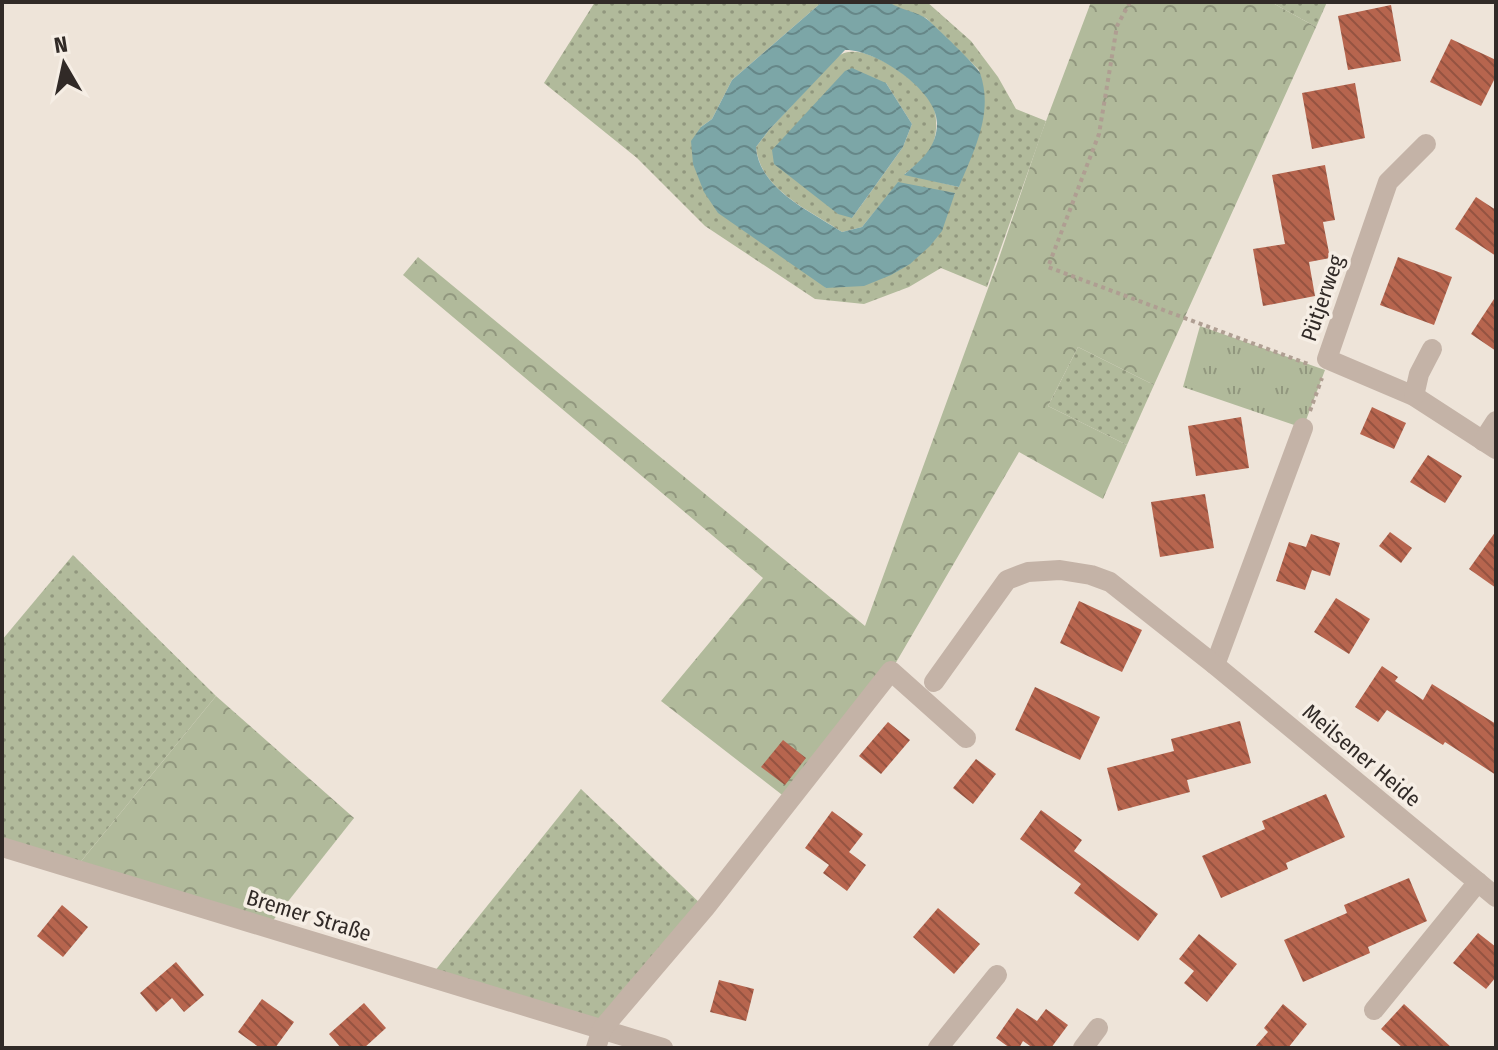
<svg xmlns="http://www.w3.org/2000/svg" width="1498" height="1050" viewBox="0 0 1498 1050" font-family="'Fira Sans Condensed',sans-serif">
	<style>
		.grass { fill: url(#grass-dots); fill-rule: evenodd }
		.forest { fill: url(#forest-crowns) }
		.park { fill: url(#park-tufts) }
		.water { fill: url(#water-waves) }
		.building { fill: url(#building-back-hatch) }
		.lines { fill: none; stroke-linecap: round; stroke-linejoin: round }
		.path { stroke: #af9e92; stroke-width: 4; stroke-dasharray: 4 4; stroke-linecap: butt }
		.minor { stroke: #c4b3a7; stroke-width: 20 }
		.labels { text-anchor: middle; stroke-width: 7; stroke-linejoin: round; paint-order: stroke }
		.street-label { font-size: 22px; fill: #312a27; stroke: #f6eee5 }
	</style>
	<defs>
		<pattern id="grass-dots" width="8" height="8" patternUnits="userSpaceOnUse" patternTransform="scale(2)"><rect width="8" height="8" fill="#b1ba9b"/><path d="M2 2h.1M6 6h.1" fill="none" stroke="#91977e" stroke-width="1.8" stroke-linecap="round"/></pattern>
		<pattern id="forest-crowns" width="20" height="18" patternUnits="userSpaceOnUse" patternTransform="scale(2)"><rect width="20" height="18" fill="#b1ba9b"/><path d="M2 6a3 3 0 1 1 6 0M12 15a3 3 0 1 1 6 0" fill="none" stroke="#91977e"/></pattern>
		<pattern id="park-tufts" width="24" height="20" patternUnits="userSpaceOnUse" patternTransform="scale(2)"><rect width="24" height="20" fill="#b1ba9b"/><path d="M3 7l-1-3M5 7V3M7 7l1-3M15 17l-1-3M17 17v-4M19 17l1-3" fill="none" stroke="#91977e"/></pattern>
		<pattern id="water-waves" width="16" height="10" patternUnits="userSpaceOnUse" patternTransform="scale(2)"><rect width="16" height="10" fill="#7ca6a7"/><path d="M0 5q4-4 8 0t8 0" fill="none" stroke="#668788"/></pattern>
		<pattern id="building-back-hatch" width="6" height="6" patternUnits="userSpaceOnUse" patternTransform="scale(2)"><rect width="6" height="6" fill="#b7654e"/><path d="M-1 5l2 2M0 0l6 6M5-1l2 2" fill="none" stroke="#955341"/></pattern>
	</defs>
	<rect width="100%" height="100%" fill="#eee4d9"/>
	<!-- grass -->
	<g class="grass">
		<path d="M595,2H822L732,80L712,119L701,127L826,288L955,194L898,183L862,227L842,232C810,210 760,190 756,147L769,130L837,57C860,37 916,79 930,100C939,113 938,141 928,153C923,161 912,167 905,174L959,187L979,70L926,18L898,9L889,2H927L971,41L998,77L1016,109L1046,121L987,287L941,268L909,287L864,304L815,299L705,226L637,158L544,83ZM886,83L912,124L903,147L852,218Z"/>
		<path d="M1271,2H1327L1316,27Z"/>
		<path d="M1078,347L1154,385L1127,445L1048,406Z"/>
		<path d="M73,555L216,696L74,870L2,847V640Z"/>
		<path d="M581,789L705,908L602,1029L430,977Z"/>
	</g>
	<!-- forest -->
	<g class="forest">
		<path d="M1091,2H1271L1316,27L1154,385L1078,347L1048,406L1127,445L1103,499L1019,452L891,671L790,801L661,701L763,578L403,275L418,257L865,626L998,261L1040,137Z"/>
		<path d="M216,696L354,818L267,928L74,870Z"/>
	</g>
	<!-- park -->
	<path class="park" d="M1200,326L1325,370L1303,428L1183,387Z"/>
	<!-- water -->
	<g class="water">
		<path d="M822,2H889C901,11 918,11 928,20C937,28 977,66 980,73C994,113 974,150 959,187L904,175C921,160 937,148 937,123C937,90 875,49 845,50L769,130L756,147C759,189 810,211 842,232L862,227L898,182L955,193L942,231L930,246L910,264L891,275L864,286L826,288L718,213L704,192L693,164L691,141L701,127L712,119L732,80Z"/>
		<path d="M852,68L886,83L912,124L903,147L852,218L838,214L774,164L772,150L845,71Z"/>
	</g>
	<!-- building -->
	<g class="building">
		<path d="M1391,5L1401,61L1348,70L1338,16Z"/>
		<path d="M1451,39L1496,60V76L1481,106L1430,82Z"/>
		<path d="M1355,83L1365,138L1312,149L1302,93Z"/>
		<path d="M1325,165L1335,220L1323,222L1330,258L1309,262L1315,296L1263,306L1253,249L1285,244L1272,175Z"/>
		<path d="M1476,197L1496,210V256L1455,229Z"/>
		<path d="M1398,257L1452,277L1434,325L1380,305Z"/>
		<path d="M1496,296V351L1471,334Z"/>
		<path d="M1372,407L1406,423L1394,449L1360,434Z"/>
		<path d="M1241,417L1249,468L1196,476L1188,426Z"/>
		<path d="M1428,455L1462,476L1445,503L1410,482Z"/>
		<path d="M1205,494L1214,548L1160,557L1151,502Z"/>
		<path d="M1496,531V588L1469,569Z"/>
		<path d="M1390,532L1412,548L1401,563L1379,546Z"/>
		<path d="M1311,534L1340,543L1330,576L1312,570L1305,590L1276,581L1289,542L1306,547Z"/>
		<path d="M1336,598L1370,619L1349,654L1314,632Z"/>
		<path d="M1079,601L1142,630L1122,672L1060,643Z"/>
		<path d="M1382,666L1398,677L1395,681L1423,700L1432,684L1496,724V775L1445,742L1443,745L1387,710L1378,722L1355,707Z"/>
		<path d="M1035,687L1100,717L1080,760L1015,730Z"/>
		<path d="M1240,721L1251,763L1187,780L1190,792L1118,811L1107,768L1174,751L1171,739Z"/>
		<path d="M888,722L910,740L881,774L859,756Z"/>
		<path d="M783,740L806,758L785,785L761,767Z"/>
		<path d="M976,759L996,774L973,804L953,788Z"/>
		<path d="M1326,794L1345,837L1286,863L1288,869L1221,898L1202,856L1265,829L1262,821Z"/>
		<path d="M1041,810L1082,840L1074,851L1158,914L1138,941L1074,893L1081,884L1020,839Z"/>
		<path d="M832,811L863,834L849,852L866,865L847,891L823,873L829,865L805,848Z"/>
		<path d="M1409,878L1427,921L1368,947L1370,953L1303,982L1284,940L1347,913L1344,905Z"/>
		<path d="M62,905L88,927L63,957L37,936Z"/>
		<path d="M938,908L980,944L954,974L913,937Z"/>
		<path d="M1478,933L1496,947V977L1486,989L1453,963Z"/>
		<path d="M1199,934L1237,964L1207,1002L1184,983L1194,971L1179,959Z"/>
		<path d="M176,962L204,995L184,1012L172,998L156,1012L140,993Z"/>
		<path d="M719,980L754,989L746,1021L710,1012Z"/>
		<path d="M262,999L294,1022L275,1048H260L238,1032Z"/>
		<path d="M364,1003L386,1028L364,1048H341L329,1034Z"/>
		<path d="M1283,1004L1307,1024L1288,1048H1254L1268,1032L1264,1028Z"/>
		<path d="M1404,1004L1452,1048H1403L1381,1029Z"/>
		<path d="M1017,1008L1037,1021L1046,1009L1068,1025L1051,1048H1033L1023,1041L1019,1048H1010L996,1038Z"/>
	</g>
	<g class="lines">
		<!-- path -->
		<g class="path">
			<path d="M1130,2L1117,26L1099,134L1048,267L1308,364"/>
			<path d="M1310,411L1322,378"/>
		</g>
		<!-- minor -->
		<g class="minor">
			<path d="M1426,144L1388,182L1327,359L1414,396L1496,449"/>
			<path d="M1414,396L1419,374L1432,349"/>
			<path d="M1483,441L1496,421"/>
			<path d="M1215,665L1303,428"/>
			<path d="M934,682L1007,580L1028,572L1060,570L1091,575L1110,582L1215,665L1496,897"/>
			<path d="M2,847L663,1048"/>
			<path d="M1374,1010L1478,882"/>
			<path d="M596,1048L602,1029L705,908L891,671L966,738"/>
			<path d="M938,1048L997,975"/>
			<path d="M1083,1048L1098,1028"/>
		</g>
	</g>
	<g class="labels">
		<!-- street labels -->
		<g class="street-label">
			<text transform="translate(1322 298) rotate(-71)" y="8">Pütjerweg</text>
			<text transform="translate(1362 755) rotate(40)" y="8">Meilsener Heide</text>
			<text transform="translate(309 915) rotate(17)" y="8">Bremer Straße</text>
		</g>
	</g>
	<!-- border -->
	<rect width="1498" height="1050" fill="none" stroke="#312a27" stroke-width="8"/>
	<!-- north arrow -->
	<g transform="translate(64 64) rotate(351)" stroke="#f6eee5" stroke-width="6" paint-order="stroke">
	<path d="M0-6L14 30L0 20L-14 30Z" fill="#312a27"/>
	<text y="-12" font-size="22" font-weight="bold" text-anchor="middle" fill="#312a27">N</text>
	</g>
</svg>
